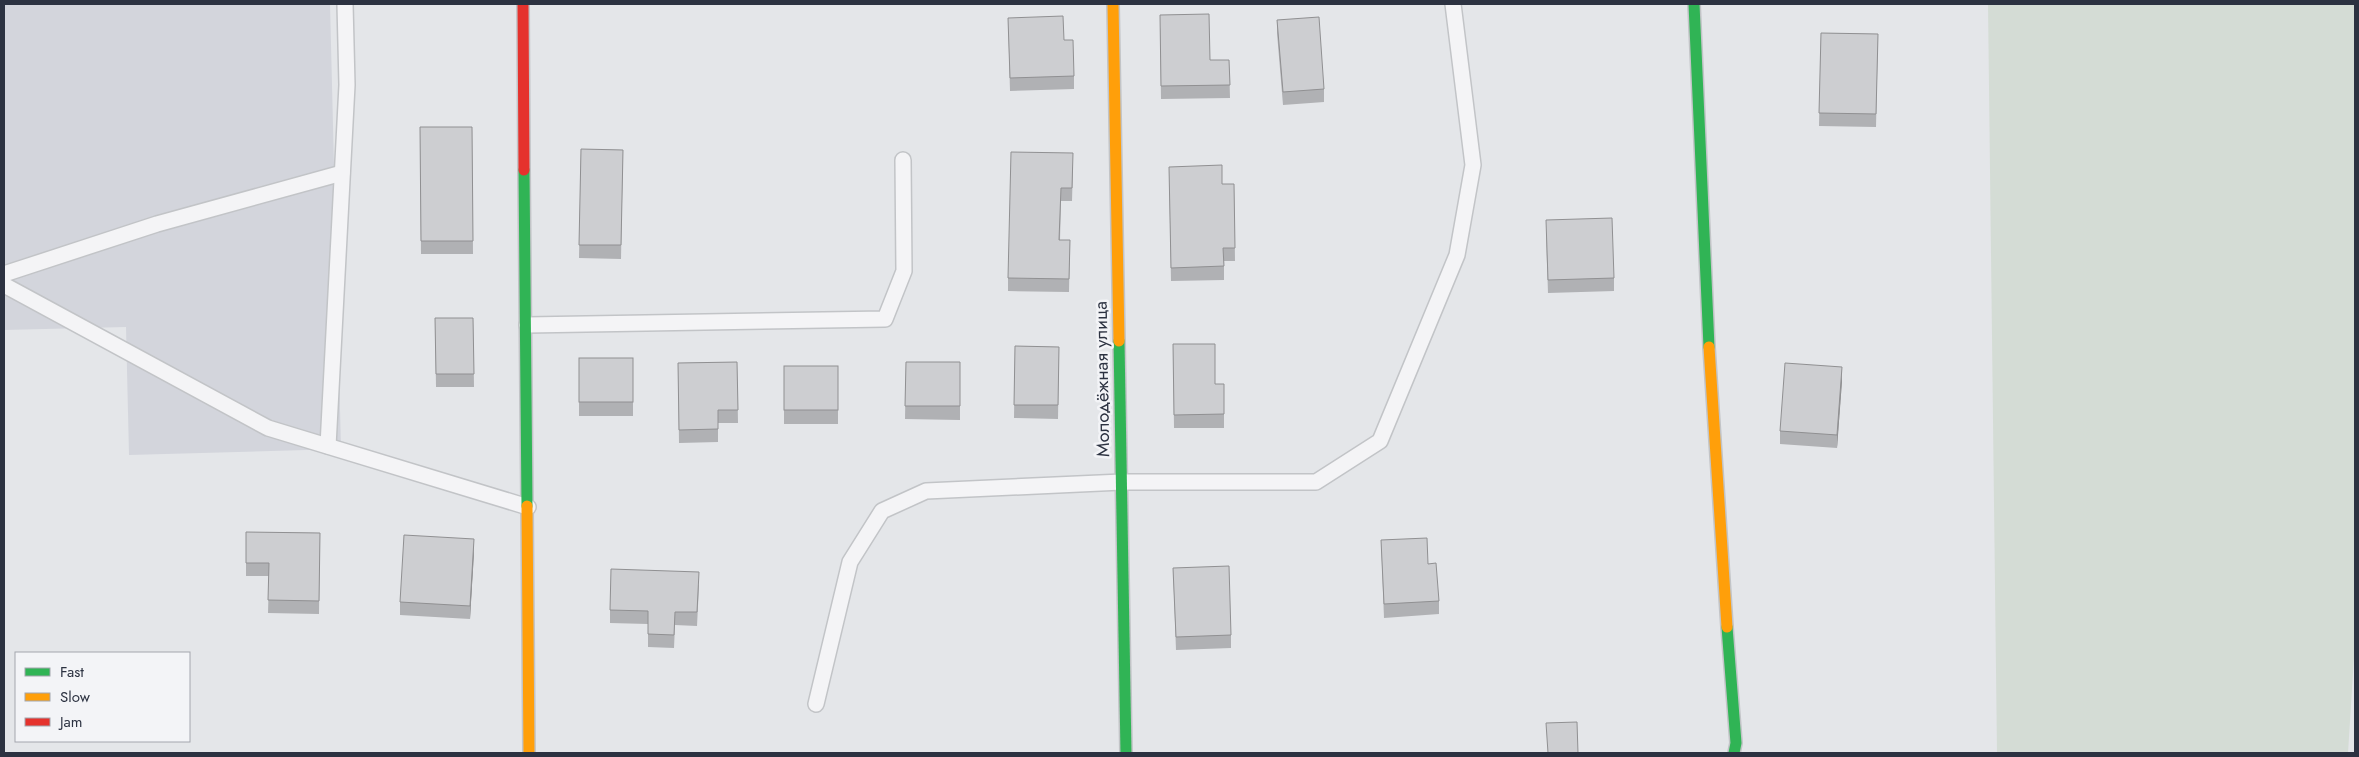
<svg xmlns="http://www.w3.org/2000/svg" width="2359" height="757" viewBox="0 0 2359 757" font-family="Jost,sans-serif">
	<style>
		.built { fill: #d3d5dc }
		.green { fill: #d4dcd5 }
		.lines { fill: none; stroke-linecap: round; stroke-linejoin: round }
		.lane-casing { stroke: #c2c4c7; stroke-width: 18 }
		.fast-casing { stroke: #c2c4c7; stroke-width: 14 }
		.slow-casing { stroke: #c2c4c7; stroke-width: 14 }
		.jam-casing { stroke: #c2c4c7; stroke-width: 14 }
		.lane { stroke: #f4f4f6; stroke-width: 15 }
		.fast { stroke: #30b455; stroke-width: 11 }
		.slow { stroke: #ff9f0a; stroke-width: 11 }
		.jam { stroke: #e5322d; stroke-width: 11 }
		.wall { fill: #b0b1b4 }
		.shaded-wall { fill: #909092 }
		.building { fill: #cdced1; stroke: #909092 }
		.labels { text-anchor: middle; stroke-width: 5; stroke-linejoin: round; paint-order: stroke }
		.street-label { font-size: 18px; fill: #2c3241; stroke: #f3f4f7 }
	</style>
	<rect width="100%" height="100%" fill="#e4e6e9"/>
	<!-- built -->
	<path class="built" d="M4,4H330L341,449L129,455L126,327L4,330Z"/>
	<!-- green -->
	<path class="green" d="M1988,4H2355V641L2348,753H1997Z"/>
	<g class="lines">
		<defs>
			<g id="lane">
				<path d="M4,274L157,224L342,173"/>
				<path d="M4,285L268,428L528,507"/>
				<path d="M527,325L885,319L904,271L903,160"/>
				<path d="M328,446L347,85L345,4"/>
				<path d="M816,704L850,562L882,511L926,491L1122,482H1316L1380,441L1457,255L1473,165L1453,4"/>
			</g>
			<g id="fast">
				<path d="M1694,4L1709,347"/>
				<path d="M524,170L527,506"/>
				<path d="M1119,341L1126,753"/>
				<path d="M1727,627L1736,743L1734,753"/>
			</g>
			<g id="slow">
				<path d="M1113,4L1119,341"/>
				<path d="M1709,347L1727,627"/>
				<path d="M527,506L529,753"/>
			</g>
			<path id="jam" d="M523,4L524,170"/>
		</defs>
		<!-- lane casing -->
		<use href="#lane" class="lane-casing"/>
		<!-- fast casing -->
		<use href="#fast" class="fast-casing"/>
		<!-- slow casing -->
		<use href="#slow" class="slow-casing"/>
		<!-- jam casing -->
		<use href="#jam" class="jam-casing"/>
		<!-- lane -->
		<use href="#lane" class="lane"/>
		<!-- fast -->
		<use href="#fast" class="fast"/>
		<!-- slow -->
		<use href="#slow" class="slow"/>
		<!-- jam -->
		<use href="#jam" class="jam"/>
	</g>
	<!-- wall -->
	<g class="wall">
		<path d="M1008,18L1064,40L1074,76V89L1010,91Z"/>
		<path d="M1277,20L1324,89V102L1283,105L1277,33Z"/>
		<path d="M1160,28L1210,60H1229L1230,98L1161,99Z"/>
		<path d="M1821,33L1878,34L1876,127L1819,126Z"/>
		<path d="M420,127H472L473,254H421Z"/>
		<path d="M581,149L623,150L621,259L579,258Z"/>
		<path d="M1073,166L1072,201H1061L1060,240H1070L1069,292L1008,291V278Z"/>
		<path d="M1169,167L1222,184H1234L1235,261H1224V280L1171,281Z"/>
		<path d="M1546,233L1614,278V291L1548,293Z"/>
		<path d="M435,318H473L474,387H436Z"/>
		<path d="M1173,344L1215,384H1224V428H1174Z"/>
		<path d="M1015,346L1059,347L1058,419L1014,418Z"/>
		<rect x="579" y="358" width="54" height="58"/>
		<path d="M737,362L738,423H718V442L679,443L678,363Z"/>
		<path d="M906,362H960V420L905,419Z"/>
		<rect x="784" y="366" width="54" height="58"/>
		<path d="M1842,381L1837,448L1780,444V431Z"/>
		<path d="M246,532L320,533L319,614L268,613L269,576H246Z"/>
		<path d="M1381,540L1428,564L1439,601V614L1384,618Z"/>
		<path d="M474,552L470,619L400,615V602Z"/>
		<path d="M1173,568L1231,635V648L1176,650Z"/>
		<path d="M699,585L697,626L675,625L674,648L648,647V624L610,623V610Z"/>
	</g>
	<!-- shaded-wall -->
	<g class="shaded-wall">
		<path d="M1842,367V381L1837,448V435Z"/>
		<path d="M474,539V552L470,619V606Z"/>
	</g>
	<!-- building -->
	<g class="building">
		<path d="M1209,14L1210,60H1229L1230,85L1161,86L1160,15Z"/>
		<path d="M1063,16L1064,40H1073L1074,76L1010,78L1008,18Z"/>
		<path d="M1319,17L1324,89L1283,92L1277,20Z"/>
		<path d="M1821,33L1878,34L1876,114L1819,113Z"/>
		<path d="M420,127H472L473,241H421Z"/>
		<path d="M581,149L623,150L621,245H579Z"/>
		<path d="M1011,152L1073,153L1072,188H1061L1059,240H1070L1069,279L1008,278Z"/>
		<path d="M1222,165V184H1234L1235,248H1223L1224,266L1171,268L1169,167Z"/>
		<path d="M1612,218L1614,278L1548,280L1546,220Z"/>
		<path d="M435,318H473L474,374H436Z"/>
		<path d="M1173,344H1215V384H1224V414L1174,415Z"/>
		<path d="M1015,346L1059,347L1058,405H1014Z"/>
		<rect x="579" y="358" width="54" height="44"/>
		<path d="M737,362L738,410H718V429L679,430L678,363Z"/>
		<path d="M906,362H960V406H905Z"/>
		<path d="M1785,363L1842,367L1837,435L1780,431Z"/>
		<rect x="784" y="366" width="54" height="44"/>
		<path d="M246,532L320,533L319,601L268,600L269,563H246Z"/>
		<path d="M404,535L474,539L470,606L400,602Z"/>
		<path d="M1427,538L1428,564L1436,563L1439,601L1384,604L1381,540Z"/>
		<path d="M1229,566L1231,635L1176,637L1173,568Z"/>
		<path d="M611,569L699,572L697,612H675L674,635L648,634V611L610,610Z"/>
		<path d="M1577,722L1578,753H1548L1546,723Z"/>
	</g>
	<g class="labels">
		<!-- street labels -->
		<g class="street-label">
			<text transform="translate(1102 379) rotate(-91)" y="6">Молодёжная улица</text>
		</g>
	</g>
	<!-- border -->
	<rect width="2359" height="757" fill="none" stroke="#2c3241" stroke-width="10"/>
	<!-- legend -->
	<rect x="15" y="652" width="175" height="90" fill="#f3f4f7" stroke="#a3a6ae"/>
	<rect x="25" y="668" width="25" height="8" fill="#30b455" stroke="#a3a6ae"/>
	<text x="60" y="677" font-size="15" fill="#2c3241">Fast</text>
	<rect x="25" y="693" width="25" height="8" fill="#ff9f0a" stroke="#a3a6ae"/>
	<text x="60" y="702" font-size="15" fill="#2c3241">Slow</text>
	<rect x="25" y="718" width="25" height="8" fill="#e5322d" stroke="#a3a6ae"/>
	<text x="60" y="727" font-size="15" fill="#2c3241">Jam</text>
</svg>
